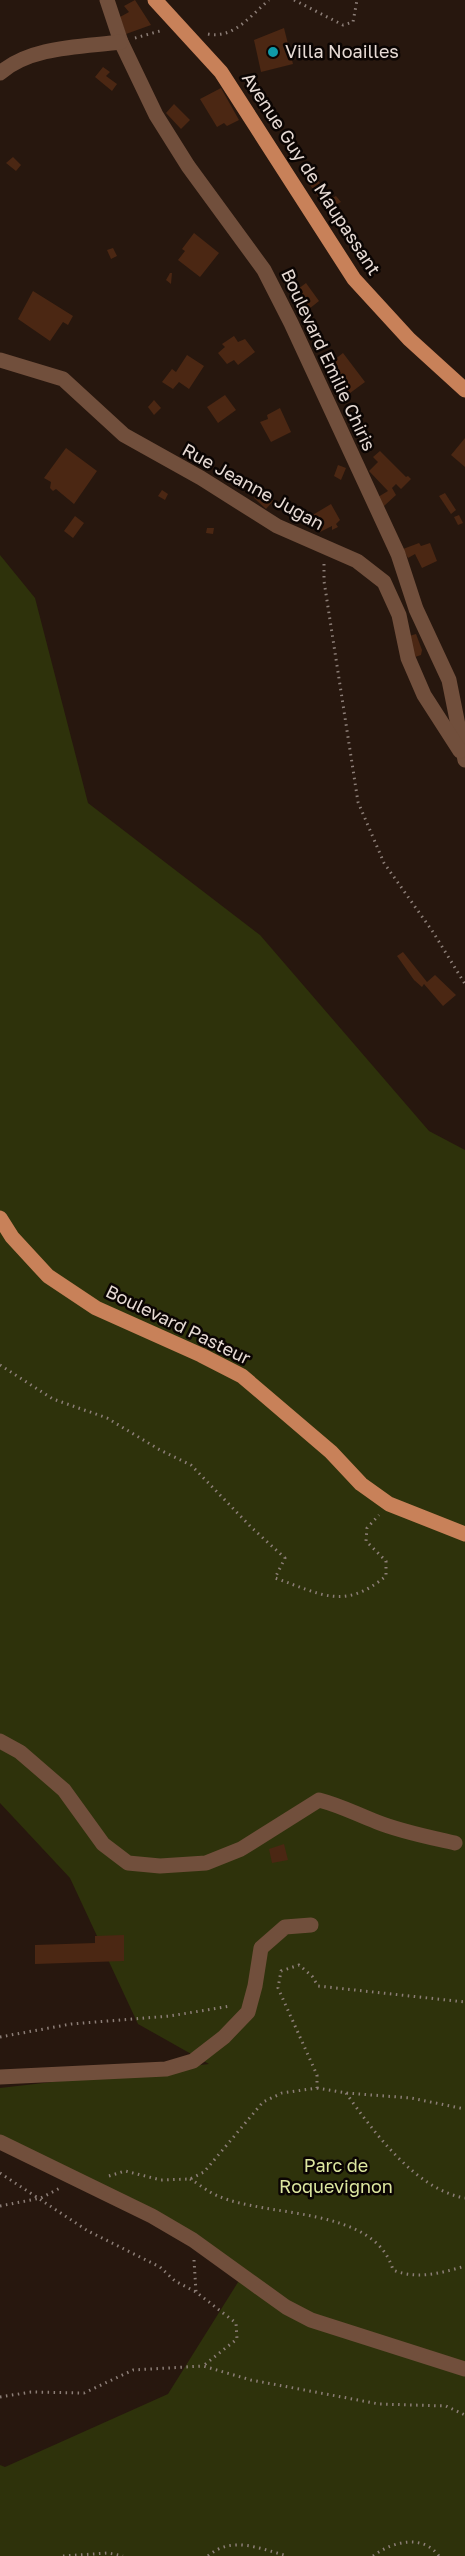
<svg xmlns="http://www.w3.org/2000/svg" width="465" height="2556" viewBox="0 0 465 2556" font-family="'Golos Text',sans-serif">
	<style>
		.green { fill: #2e320b }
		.building { fill: #4b2713 }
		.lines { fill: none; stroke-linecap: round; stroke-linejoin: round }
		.path { stroke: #8c7e77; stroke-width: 3; stroke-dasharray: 1.5 4.5; stroke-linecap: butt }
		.minor { stroke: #714f3c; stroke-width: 15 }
		.major { stroke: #c88159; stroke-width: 15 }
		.culture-dot { fill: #0f9aa8; stroke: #0b0503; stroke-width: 2 }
		.labels { text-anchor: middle; stroke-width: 5; stroke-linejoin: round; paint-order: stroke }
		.poi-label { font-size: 18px; fill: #e7dbd5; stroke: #0b0503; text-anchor: start }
		.street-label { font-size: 18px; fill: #e7dbd5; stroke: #0b0503 }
		.park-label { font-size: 18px; fill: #dde7a0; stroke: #0b0503 }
	</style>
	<rect width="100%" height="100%" fill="#27170e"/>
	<!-- green -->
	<path class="green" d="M0,555L35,598L88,803L260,935L429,1131L465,1150V2556H0V2465L5,2467L168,2394L245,2271L0,2137V2088L209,2064L138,2024L70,1878L0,1803Z"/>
	<!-- building -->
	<g class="building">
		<path d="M135,0L151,25L126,34L120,17L129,12L124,6Z"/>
		<path d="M284,28L293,64L261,72L254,40Z"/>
		<path d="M103,67L110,72L106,76L117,84L112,91L95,77Z"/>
		<path d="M221,88L239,120L227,126L224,123L217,127L200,99Z"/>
		<path d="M174,104L190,120L181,129L166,113Z"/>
		<path d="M13,157L21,165L16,171L6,163Z"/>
		<path d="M318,180L330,199L336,196L341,202L327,209L310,185Z"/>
		<path d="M194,233L219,253L200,277L178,260L185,251L182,249Z"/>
		<path d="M113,248L117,256L111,259L107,250Z"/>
		<path d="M170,273H172L171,284L166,280Z"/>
		<path d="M306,283L319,301L304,313L290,295Z"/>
		<path d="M33,291L73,316L68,325L63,322L50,341L18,319Z"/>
		<path d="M234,336L238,342L245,339L255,352L238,365L234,360L227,364L218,353L225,347L222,344Z"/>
		<path d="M343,353L365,382L346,396L334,379L338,376L329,364Z"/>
		<path d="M187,355L204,366L189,389L179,382L173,389L162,382L172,369L176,372Z"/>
		<path d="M225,395L236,410L218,423L207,407Z"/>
		<path d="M154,400L161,408L154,415L148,407Z"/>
		<path d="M280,408L291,432L271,442L260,422L268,419L267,415Z"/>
		<path d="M465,438V467L451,455Z"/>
		<path d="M66,448L97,471L74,504L56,489L53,491L50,488L51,482L44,478Z"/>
		<path d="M380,451L406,477L408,476L411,479L401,489L396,484L392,488L396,495L384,506L378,497L388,491L369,471L378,462L373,457Z"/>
		<path d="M338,465L346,468L341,480L334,476Z"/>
		<path d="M261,489L273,501L266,509L254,498Z"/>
		<path d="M162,490L168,494L165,500L158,496Z"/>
		<path d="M445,493L456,510L451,514L439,496Z"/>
		<path d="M331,504L340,520L336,524L338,527L332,530V526L320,532L311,516Z"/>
		<path d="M459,515L463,523L458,525L454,517Z"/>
		<path d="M75,516L84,523L73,538L64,531Z"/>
		<path d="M207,528H214L213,534L206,533Z"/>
		<path d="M419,543L421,546L430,543L437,561L422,568L415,554L408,558L403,549Z"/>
		<path d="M416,634L422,650L421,655L415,657L409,636Z"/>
		<path d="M403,952L427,982L435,975L456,995L443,1006L424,984L422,987L414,980L397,956Z"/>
		<path d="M284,1844L288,1860L272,1863L269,1849Z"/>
		<path d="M124,1935V1961L35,1964V1945L95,1943V1936Z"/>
	</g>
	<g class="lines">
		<!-- path -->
		<g class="path">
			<path d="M294,0L343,25L353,22L357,0"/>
			<path d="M208,34C234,39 251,15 269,0"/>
			<path d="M135,38L160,31"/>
			<path d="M324,564V581L358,802L384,863L433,932L465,984"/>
			<path d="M0,1365L53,1399L107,1418L160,1450L191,1465L252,1528L285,1558L275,1578C321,1594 344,1611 386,1576V1561L366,1541L367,1528L379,1515"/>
			<path d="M0,2037L71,2024L170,2016L230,2006"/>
			<path d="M317,2088L346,2093L411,2098L465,2109"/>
			<path d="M346,2093C373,2131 416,2190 465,2198"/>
			<path d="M0,2173L88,2231L160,2267L175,2281L196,2292"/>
			<path d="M109,2176L125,2171L161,2180L190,2179L204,2172L263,2102L282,2093L317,2088V2075L278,1988L281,1971L299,1965L312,1976L318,1986L465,2002"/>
			<path d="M190,2179C199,2184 208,2192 218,2196C268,2218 375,2206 393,2270C417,2280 442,2273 465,2266"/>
			<path d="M0,2206L41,2198L60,2188"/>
			<path d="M194,2260L196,2292L236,2323L237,2339L203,2366"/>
			<path d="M0,2397L31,2392L84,2393L133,2370L203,2366L251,2380L379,2404L446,2406L465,2415"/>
			<path d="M63,2556L108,2553L123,2556"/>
			<path d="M208,2556C232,2535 260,2549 288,2556"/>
			<path d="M373,2556C393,2541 423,2534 439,2556"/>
		</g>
		<!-- minor -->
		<g class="minor">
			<path d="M107,0L121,42L156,115L188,166L264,270L291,323L398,554L416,609L449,680L465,760"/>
			<path d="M0,73C31,46 82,47 121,42"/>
			<path d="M0,360L63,379L124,435L201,478L277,526L357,561L384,582L399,615L408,658L424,695L460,751"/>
			<path d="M0,1741L20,1752L64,1790L103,1844L128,1863L160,1866L206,1863L241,1849L319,1800C342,1806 356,1814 377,1822C402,1832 429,1837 455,1843"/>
			<path d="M0,2077L166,2069L193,2061L224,2037L248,2012L255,1986L261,1948L285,1927L311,1925"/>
			<path d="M0,2142L152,2216L193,2240L286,2307L311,2320L465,2369"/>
		</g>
		<!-- major -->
		<g class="major">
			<path d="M155,0L221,72L354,279L409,339L465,390"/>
			<path d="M0,1218L12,1237L48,1276L96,1308L201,1355L242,1376L331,1452L361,1484L389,1504L465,1534"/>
		</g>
	</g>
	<!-- markers -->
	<circle class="culture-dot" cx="273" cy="52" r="6"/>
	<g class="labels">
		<!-- poi labels -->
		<g class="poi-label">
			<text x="285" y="58">Villa Noailles</text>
		</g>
		<!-- street labels -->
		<g class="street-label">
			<text transform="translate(311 174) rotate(57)" y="6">Avenue Guy de Maupassant</text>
			<text transform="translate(328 360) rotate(65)" y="6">Boulevard Emilie Chiris</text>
			<text transform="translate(253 487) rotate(29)" y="6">Rue Jeanne Jugan</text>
			<text transform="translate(178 1325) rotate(26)" y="6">Boulevard Pasteur</text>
		</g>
		<!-- park labels -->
		<g class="park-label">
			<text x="336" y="2172">Parc de<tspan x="336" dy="21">Roquevignon</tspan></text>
		</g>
	</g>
</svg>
